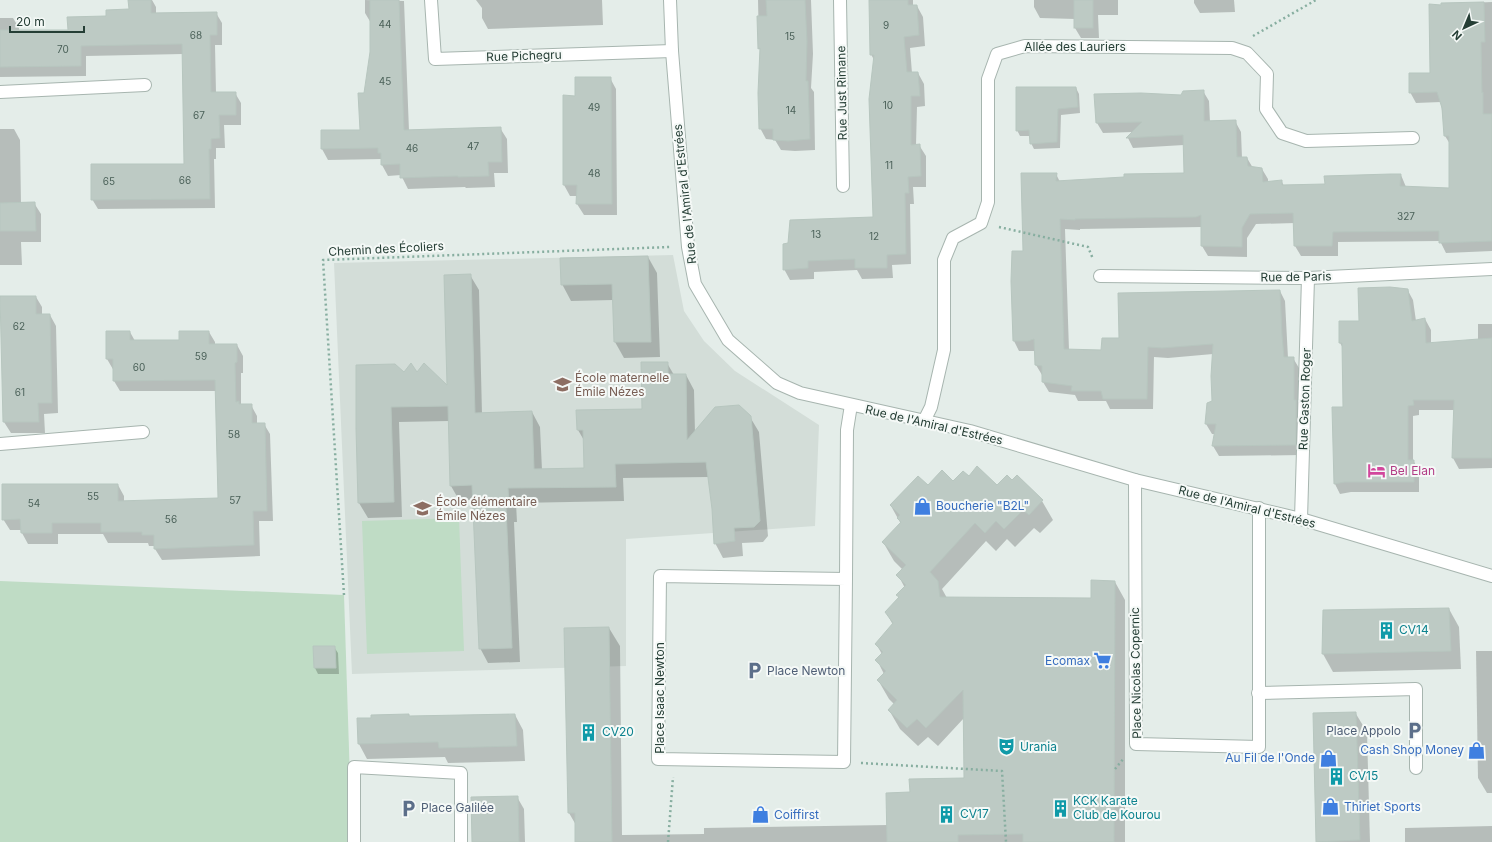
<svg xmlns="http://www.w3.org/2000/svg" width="1492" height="842" viewBox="0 0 1492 842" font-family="Inter,sans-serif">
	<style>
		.built { fill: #d3ddd8 }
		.green { fill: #bfdcc5 }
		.shadow { fill: #0003 }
		.building { fill: #bdcac4; stroke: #b7c6bf }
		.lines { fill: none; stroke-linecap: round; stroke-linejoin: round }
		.service-casing { stroke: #a7b5af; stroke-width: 14 }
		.minor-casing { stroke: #a7b5af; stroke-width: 14 }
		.tertiary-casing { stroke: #a7b5af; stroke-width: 14 }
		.path { stroke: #87aea0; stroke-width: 2.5; stroke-dasharray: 2 3; stroke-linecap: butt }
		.service { stroke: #fff; stroke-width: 12 }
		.minor { stroke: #fff; stroke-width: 12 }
		.tertiary { stroke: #fff; stroke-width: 12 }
		.labels { text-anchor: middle; stroke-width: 4; stroke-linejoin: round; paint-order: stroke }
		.number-label { font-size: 10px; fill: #4b6159 }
		.street-label { font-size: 12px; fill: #253e35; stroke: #f5f9f7 }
		.education-label { font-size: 12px; fill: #785e54; stroke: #f5f9f7; text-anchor: start }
		.hotel-label { font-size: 12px; fill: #b23c85; stroke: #f5f9f7; text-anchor: start }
		.shop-label { font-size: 12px; fill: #366cbe; stroke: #f5f9f7; text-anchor: start }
		.culture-label { font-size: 12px; fill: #0d838f; stroke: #f5f9f7; text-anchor: start }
		.service-label { font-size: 12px; fill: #4e5e75; stroke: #f5f9f7; text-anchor: start }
	</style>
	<rect width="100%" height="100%" fill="#e4ede9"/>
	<!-- built -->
	<path class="built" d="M673,255L684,311L704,341L735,371L819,425L815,526L626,539V666L352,674L334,263Z"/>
	<!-- green -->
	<g class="green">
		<path d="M459,518L464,651L367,654L362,521Z"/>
		<path d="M0,581L344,595L352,842H0Z"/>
	</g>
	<!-- shadow -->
	<g class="shadow">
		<path d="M129,0H152L156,7V14L216,13L222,23V45H215L216,93H235L241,103V125H224L225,148H216V159H214L215,208L98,209L92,199L186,165L183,54L86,56V76L0,77V18H13L19,28V31H69L130,10Z"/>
		<path d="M365,0L404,1L409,131L500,128L507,139L508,173H494L495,187L466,188L465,187L408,189L401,175L388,176L382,165V159L328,160L322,149L361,131L371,52V23L365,13Z"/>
		<path d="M476,0H602L603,25L488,29L482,18V8Z"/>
		<path d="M758,0H811L813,54L811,88L814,92L815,150L795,151L781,150L775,140L766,139L760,128L761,52L759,48Z"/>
		<path d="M870,0H913V6H917L923,17L925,46L910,48L912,73H918L924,84L925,106L917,107L916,145H919L926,156V187H913L914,204H910L911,264L892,265L893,278L862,279L857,270L814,272V279L790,280L784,269L874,218V60L871,54Z"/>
		<path d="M1034,0H1118V15H1098L1099,38H1081L1075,28V19L1040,18L1034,7Z"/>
		<path d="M1194,0H1234L1235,12L1200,13L1194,3Z"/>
		<path d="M1492,2V251L1446,253L1440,241L1338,242V256H1301L1295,246V223L1256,224L1247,238V257L1208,256L1202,246V227L1080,229V230L1065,229L1069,350L1102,351L1120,339L1280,291L1285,301L1288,358H1293L1299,368V407L1301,455L1219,456L1213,446L1215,434H1212L1206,424L1208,404L1213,402V354L1168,358L1154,357L1153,409H1110L1106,401H1078L1075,395L1049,392L1043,382V375H1042L1036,365L1035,351H1019L1014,341L1024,252L1056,174L1060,182L1185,174L1184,145L1133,148L1128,138L1133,132L1103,133L1097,123L1182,96L1203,91L1209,101L1210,122L1235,121L1241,132L1242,158H1247L1253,168L1262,169L1268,179V182H1282L1284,186L1326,185L1401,175L1406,187L1450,189V144L1445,136L1441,102L1416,103L1410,92L1431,74L1442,4Z"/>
		<path d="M610,78L616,89L617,215H584L577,204V196H570L564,185L576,97Z"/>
		<path d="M1076,88L1079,94L1080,113L1061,115L1060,148L1034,149L1031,143L1030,136H1020L1017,130Z"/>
		<path d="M0,129H14L20,140L21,204L34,203L41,214V242H21L22,265H0Z"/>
		<path d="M648,257L657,273L660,357L624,358L615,342L613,300L571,301L562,284Z"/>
		<path d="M470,275L479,290L482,414L532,412L540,427L542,470L585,469V442L578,430L643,410L667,363L674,375H686L694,390L695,433L750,417L759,432L768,536L763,542L742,543L743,556L723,558L715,543L713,509L709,477L623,478L624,501L516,503L517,522H514L520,662L488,663L480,648L473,500H459L451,486L449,421L399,422L402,517L368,518L359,503L357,366L404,374L417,373L448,388Z"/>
		<path d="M1407,289L1413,300L1416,321L1425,319L1431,330V344L1478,340V324H1492V468L1459,469L1453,458L1455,410H1419V415L1413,416V460L1419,471V492H1351L1340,494L1335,484L1344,409L1343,348L1340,343L1360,322Z"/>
		<path d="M36,297L42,307V315H50L56,326L58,413L44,414L45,433H11L4,422Z"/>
		<path d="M107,332H130L135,341H180L209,332L215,342V345H237L243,356V373H241V405H251L257,416V424H264L270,434L273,521H259L260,556L162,560L155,549V546H149L148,543H108L103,534H58V544H28L22,533V530H10L3,519L118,485L124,496V502L219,499L216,391H120L114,381V371L107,359Z"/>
		<path d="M1017,476L1042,501L1053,520L1040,533L1034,528L1015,547L1007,539L996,551L986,541L942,589L947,598L1092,599L1115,582L1125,600V842H576V825L569,813L565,629L609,628L620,646L622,835L704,834V828L888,825L911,793L965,779L964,718L938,746L928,737L918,746L900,729L889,710L894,704L889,699L878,680L884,674L877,660L882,654L876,644L893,625L886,612L900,598L898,595L905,588L898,575L903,570L894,561L883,542L901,524L891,506L928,486L954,483L969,478L997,486L1012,481Z"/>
		<path d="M1449,609L1459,627L1461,669L1333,672L1323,654Z"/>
		<path d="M334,647L338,653L339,674H318L315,668Z"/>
		<path d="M1476,651H1492V793H1487L1478,778Z"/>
		<path d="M1356,714L1367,732L1370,842H1317Z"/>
		<path d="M409,715L410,717L515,715L523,730L525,761L448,763L445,757L367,759L359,744L358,719Z"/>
		<path d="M517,797L524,809L525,842H473Z"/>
		<path d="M1492,826V842H1405V828Z"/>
	</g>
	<!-- building -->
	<g class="building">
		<path d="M128,0H151V13L217,12V35H210L211,92H236V115H219L220,138L211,139V149H209L210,199L91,200V164H184L182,44L81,46V66L0,67V30H68L67,17L106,16V10L129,9Z"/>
		<path d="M370,0H399L404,130L501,127L502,162H488L489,176L458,177V176L400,178V164L381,165V153H378V148L321,149V130H360L358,93H364L370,52Z"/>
		<path d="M766,0H805L807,42L806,81H808L810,139L788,141L773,140V129H759L758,93L760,48L758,49L757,16H767Z"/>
		<path d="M869,0H908V5H917L919,35L904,37L907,72H918L920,96H911V145L920,144L921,176L908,177L909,193H905L906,254L887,255V268H855V259L808,261V268L783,270V244L788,243L790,220L873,217L869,99L874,55H870Z"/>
		<rect x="1074" y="0" width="19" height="28"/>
		<path d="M1484,2L1485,42H1481L1482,93L1483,92V114H1492V241L1439,243V231L1333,232L1332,246H1294L1293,213L1250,214L1242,228V247L1201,246V215L1196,217L1075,219V220L1060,219L1064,349L1101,350L1102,338H1119L1118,293L1280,290L1282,335L1284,357H1294V400H1296V445L1212,446L1216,424H1205L1207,403L1212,401L1211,376L1213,344L1162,348L1148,347L1147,399H1103L1101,391H1071L1072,386L1042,382V366L1035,365L1034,339L1028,341H1013L1011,281L1012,251H1023L1021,173H1057L1056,181L1124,177V174L1184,173L1183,135L1126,138L1142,122L1096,123L1094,94L1141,93L1181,95L1183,91L1204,90V121L1236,120L1237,157H1247L1248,166L1262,168L1263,182L1282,180V185L1325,184L1324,176L1391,174H1401L1400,186L1449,188V136H1444L1442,108L1437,92L1409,93V73H1430L1429,4L1441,5V3Z"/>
		<path d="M575,77H611L612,204H576L577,185H563V95L575,96Z"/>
		<path d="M1016,87H1076L1078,107L1058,109L1057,142L1030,144L1029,130L1016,131Z"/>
		<path d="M35,202L36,231H0V203Z"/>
		<path d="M648,256L651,342H614L612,284L561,285L560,258Z"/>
		<path d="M471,274L475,413L532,411L534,469L584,468L583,430H577L576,410L642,409L641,362H668V374H686L687,440L715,407L739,405L751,416L760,521L754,527L734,528L735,541L714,544L712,509L706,462L615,464L616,487L508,488L509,507H506L512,648L479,649L472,485L450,486L448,406L391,407L394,502L358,503L356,428V365L395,364L404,372L411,363L417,372L424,363L447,385L444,275Z"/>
		<path d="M1390,287L1408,289L1412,321L1425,318L1426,343L1492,338V458H1452L1454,400H1413L1414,405L1408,406V460H1414V482H1345L1334,484L1332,407H1343L1342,343H1339V321H1359L1358,288Z"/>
		<path d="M0,296H36V314H50L52,403H38L39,422H3Z"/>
		<path d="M106,331H130V340H179V331H209V344H237V362L235,363L236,402L239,401V404H252V423H265L267,511H253L254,545L154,549V535H142V532H101V523H52V533H21L20,519L2,520V484H118V501L218,498L215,380L113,381V359H106Z"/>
		<path d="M977,466L997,485L1007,475L1012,480L1017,475L1043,500L1029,515L1023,510L1004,529L996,521L985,533L975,523L930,572L938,581L940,597L1091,598V580L1115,581L1114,842H1023V834L958,835V842H887L886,793L910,792L909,779L964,778L963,690L926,728L917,719L907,728L888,710L897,700L877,680L886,671L875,660L883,652L875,644L893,623L885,612L899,597L896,595L906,585L896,575L906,565L882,542L901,522L897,518L900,515L890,505L918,476L928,485L942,470L953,481L963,471L969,476Z"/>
		<path d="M1449,608L1451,651L1322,654L1323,610Z"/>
		<path d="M609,627L612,842H575V813H568L564,628Z"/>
		<path d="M313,646H335L336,668H314Z"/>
		<path d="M1356,712L1360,840L1316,842L1313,713Z"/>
		<path d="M409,714V716L515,714L517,746L439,748L438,742L358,744L357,718H371V715Z"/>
		<path d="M518,796L519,842H472L471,797Z"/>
	</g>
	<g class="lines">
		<defs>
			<g id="service">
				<path d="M1135,480L1136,744L1259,747V508"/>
				<path d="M1258,693L1416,689V768"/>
			</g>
			<g id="minor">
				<path d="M431,0L435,59L672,51"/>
				<path d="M840,0L843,186"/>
				<path d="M0,92L145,85"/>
				<path d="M1100,276L1308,278L1492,269"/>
				<path d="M924,421L931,407L944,350V260L953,238L981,223L988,202V79L997,54L1025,46L1232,48L1247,53L1267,74L1266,109L1282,133L1306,141L1413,138"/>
				<path d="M0,444L143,432"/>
				<path d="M1301,519L1308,278"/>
				<path d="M846,579L844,762L658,759L660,576L846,579L847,430L851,405"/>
				<path d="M354,842V767L461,773V842"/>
			</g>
			<path id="tertiary" d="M670,0L672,51L688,247L695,284L728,340L777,383L800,393L970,431L1135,480L1301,519L1492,576"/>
		</defs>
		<!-- service casing -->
		<use href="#service" class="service-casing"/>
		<!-- minor casing -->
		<use href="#minor" class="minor-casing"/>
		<!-- tertiary casing -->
		<use href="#tertiary" class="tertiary-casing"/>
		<!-- path -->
		<g class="path">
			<path d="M1253,36L1316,0"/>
			<path d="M999,227L1088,247L1093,259"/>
			<path d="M344,595L323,260L670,247"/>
			<path d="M861,763L1002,771L1006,842"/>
			<path d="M1115,769L1124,758"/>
			<path d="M668,842L673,777"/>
		</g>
		<!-- service -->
		<use href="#service" class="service"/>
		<!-- minor -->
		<use href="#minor" class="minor"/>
		<!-- tertiary -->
		<use href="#tertiary" class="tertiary"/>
	</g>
	<!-- icons -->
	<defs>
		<symbol id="school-bare" viewBox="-9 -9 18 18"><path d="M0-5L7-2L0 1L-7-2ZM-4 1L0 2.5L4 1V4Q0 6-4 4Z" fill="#8d6e63" stroke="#f5f9f7" stroke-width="2.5" paint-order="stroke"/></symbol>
		<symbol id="hotel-bare" viewBox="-9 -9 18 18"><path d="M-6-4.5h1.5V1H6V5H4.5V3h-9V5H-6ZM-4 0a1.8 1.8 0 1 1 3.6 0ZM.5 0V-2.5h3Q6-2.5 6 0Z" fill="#d1479c" stroke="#f5f9f7" stroke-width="2.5" paint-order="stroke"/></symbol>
		<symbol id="shop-bare" viewBox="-9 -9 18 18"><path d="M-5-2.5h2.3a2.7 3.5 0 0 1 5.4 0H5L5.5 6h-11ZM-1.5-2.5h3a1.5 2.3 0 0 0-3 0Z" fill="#3f7fe0" stroke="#f5f9f7" stroke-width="2.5" paint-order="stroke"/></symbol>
		<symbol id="building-bare" viewBox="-9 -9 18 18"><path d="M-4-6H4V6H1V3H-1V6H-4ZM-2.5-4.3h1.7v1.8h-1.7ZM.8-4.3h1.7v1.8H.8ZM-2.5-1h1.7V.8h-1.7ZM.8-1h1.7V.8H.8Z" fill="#0f9aa8" stroke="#f5f9f7" stroke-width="2.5" paint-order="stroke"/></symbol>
		<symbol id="supermarket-bare" viewBox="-9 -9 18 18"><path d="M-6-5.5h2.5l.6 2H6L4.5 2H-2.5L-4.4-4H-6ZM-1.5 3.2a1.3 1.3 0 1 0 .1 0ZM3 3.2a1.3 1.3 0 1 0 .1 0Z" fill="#3f7fe0" stroke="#f5f9f7" stroke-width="2.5" paint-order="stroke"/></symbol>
		<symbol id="parking-bare" viewBox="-9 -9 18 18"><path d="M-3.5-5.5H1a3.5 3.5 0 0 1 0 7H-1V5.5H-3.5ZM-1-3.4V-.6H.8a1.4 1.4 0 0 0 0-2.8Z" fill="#5c6f8a" stroke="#f5f9f7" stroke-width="2.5" paint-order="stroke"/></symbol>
		<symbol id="theatre-bare" viewBox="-9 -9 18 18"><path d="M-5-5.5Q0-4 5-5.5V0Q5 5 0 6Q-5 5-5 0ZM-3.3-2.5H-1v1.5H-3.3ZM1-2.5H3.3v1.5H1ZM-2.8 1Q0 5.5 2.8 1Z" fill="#0f9aa8" stroke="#f5f9f7" stroke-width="2.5" paint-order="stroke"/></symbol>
	</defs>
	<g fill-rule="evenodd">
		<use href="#school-bare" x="550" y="372" width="25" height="25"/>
		<use href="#hotel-bare" x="1364" y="458" width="25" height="25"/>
		<use href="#shop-bare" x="910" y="494" width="25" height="25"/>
		<use href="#school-bare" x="410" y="496" width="25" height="25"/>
		<use href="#building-bare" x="1374" y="618" width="25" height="25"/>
		<use href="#supermarket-bare" x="1090" y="648" width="25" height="25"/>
		<use href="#parking-bare" x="742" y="658" width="25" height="25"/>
		<use href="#parking-bare" x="1402" y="718" width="25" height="25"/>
		<use href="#building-bare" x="576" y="720" width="25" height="25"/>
		<use href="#theatre-bare" x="994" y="734" width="25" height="25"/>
		<use href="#shop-bare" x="1464" y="738" width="25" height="25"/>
		<use href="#shop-bare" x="1316" y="746" width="25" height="25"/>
		<use href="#building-bare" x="1324" y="764" width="25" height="25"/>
		<use href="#shop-bare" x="1318" y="794" width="25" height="25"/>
		<use href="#parking-bare" x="396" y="796" width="25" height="25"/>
		<use href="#building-bare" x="1048" y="796" width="25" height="25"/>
		<use href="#building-bare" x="934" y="802" width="25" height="25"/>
		<use href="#shop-bare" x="748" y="802" width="25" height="25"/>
	</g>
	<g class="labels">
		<!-- number labels -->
		<g class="number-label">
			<text x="385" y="28">44</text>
			<text x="886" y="29">9</text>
			<text x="196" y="39">68</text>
			<text x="790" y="40">15</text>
			<text x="63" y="53">70</text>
			<text x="385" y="85">45</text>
			<text x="888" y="109">10</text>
			<text x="594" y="111">49</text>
			<text x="791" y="114">14</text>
			<text x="199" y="119">67</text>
			<text x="473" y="150">47</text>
			<text x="412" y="152">46</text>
			<text x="889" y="169">11</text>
			<text x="594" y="177">48</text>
			<text x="185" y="184">66</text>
			<text x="109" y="185">65</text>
			<text x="1406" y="220">327</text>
			<text x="816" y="238">13</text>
			<text x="874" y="240">12</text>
			<text x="19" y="330">62</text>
			<text x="201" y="360">59</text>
			<text x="139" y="371">60</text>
			<text x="20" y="396">61</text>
			<text x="234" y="438">58</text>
			<text x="93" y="500">55</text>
			<text x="235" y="504">57</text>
			<text x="34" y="507">54</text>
			<text x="171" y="523">56</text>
		</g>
		<!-- street labels -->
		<g class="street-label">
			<text x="1075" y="51">Allée des Lauriers</text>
			<text transform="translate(524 56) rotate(-2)" y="4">Rue Pichegru</text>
			<text transform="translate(842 93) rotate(-91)" y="4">Rue Just Rimane</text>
			<text transform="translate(685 194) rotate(-96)" y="4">Rue de l'Amiral d'Estrées</text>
			<text transform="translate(386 249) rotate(-3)" y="4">Chemin des Écoliers</text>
			<text transform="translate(1296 277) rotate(-1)" y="4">Rue de Paris</text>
			<text transform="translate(1305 399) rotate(-88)" y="4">Rue Gaston Roger</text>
			<text transform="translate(934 425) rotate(13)" y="4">Rue de l'Amiral d'Estrées</text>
			<text transform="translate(1247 507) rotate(14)" y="4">Rue de l'Amiral d'Estrées</text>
			<text transform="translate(1136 673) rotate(-91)" y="4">Place Nicolas Copernic</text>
			<text transform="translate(660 698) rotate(-90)" y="4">Place Isaac Newton</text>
		</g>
		<!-- education labels -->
		<g class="education-label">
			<text x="575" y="382">École maternelle<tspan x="575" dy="14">Émile Nézes</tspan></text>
			<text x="436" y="506">École élémentaire<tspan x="436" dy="14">Émile Nézes</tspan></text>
		</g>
		<!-- hotel labels -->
		<g class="hotel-label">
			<text x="1390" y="475">Bel Elan</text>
		</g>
		<!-- shop labels -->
		<g class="shop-label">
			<text x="936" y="510">Boucherie "B2L"</text>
			<text x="1090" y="665" text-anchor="end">Ecomax</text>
			<text x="1464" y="754" text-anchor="end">Cash Shop Money</text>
			<text x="1315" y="762" text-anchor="end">Au Fil de l'Onde</text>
			<text x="1344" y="811">Thiriet Sports</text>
			<text x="774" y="819">Coiffirst</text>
		</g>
		<!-- culture labels -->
		<g class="culture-label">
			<text x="1399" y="634">CV14</text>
			<text x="602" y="736">CV20</text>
			<text x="1020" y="751">Urania</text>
			<text x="1349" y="780">CV15</text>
			<text x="1073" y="805">KCK Karate<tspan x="1073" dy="14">Club de Kourou</tspan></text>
			<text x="960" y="818">CV17</text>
		</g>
		<!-- service labels -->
		<g class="service-label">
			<text x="767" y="675">Place Newton</text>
			<text x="1401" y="735" text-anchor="end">Place Appolo</text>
			<text x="421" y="812">Place Galilée</text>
		</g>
	</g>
	<!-- north arrow -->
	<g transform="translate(1464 28) rotate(224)" stroke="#f5f9f7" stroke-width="3" paint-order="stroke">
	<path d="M0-3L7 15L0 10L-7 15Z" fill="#253e35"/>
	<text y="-6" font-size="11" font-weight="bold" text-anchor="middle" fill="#253e35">N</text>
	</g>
	<!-- scale -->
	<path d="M10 26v6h74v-6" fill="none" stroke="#253e35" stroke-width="2"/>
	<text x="16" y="26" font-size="12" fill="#253e35" stroke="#f5f9f7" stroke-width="3" paint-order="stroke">20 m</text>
</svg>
